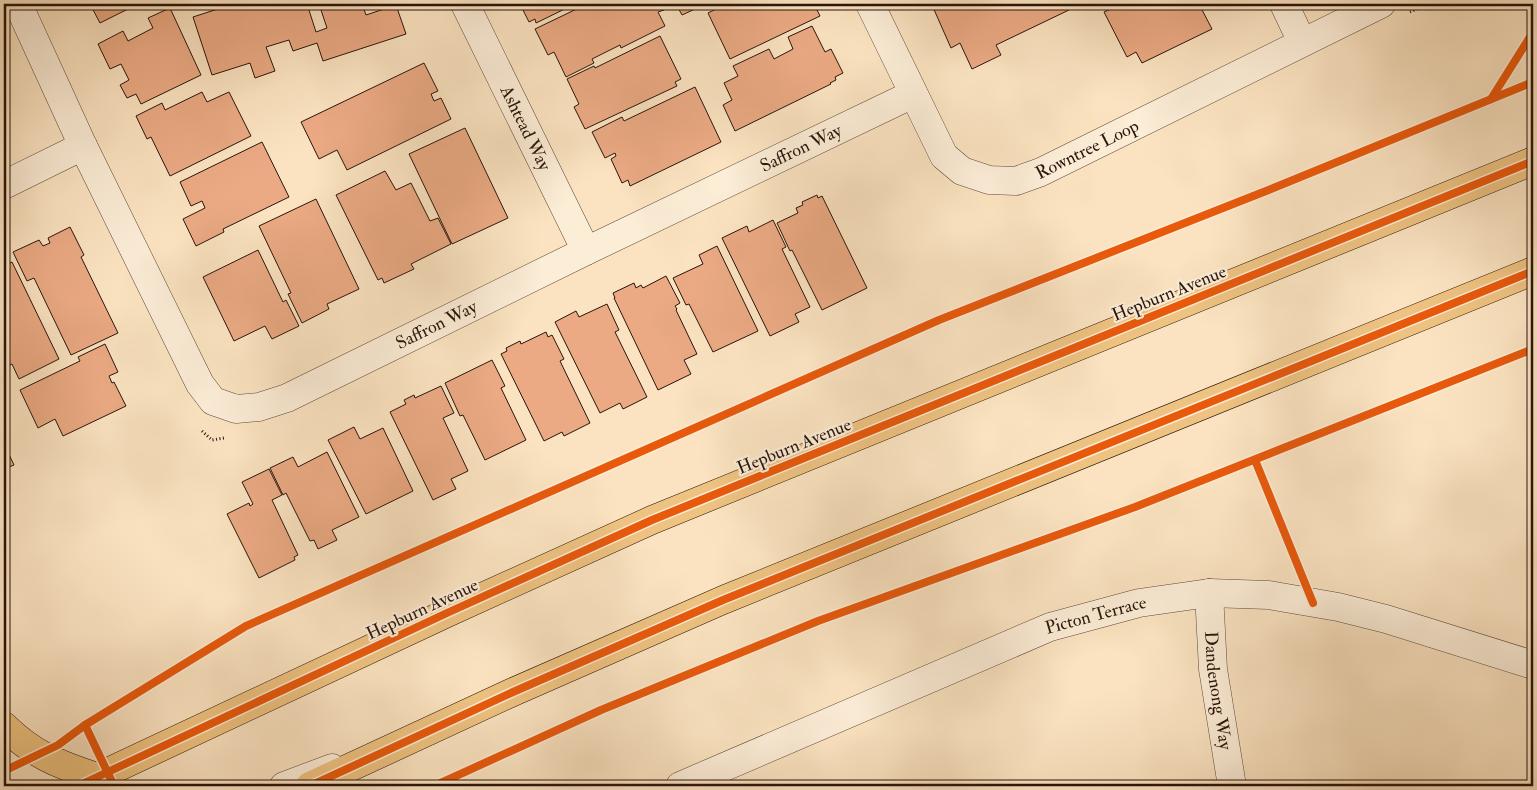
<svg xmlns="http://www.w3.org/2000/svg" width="1537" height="790" viewBox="0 0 1537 790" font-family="'IM FELL Double Pica',serif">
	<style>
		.building { fill: #ebaa84; stroke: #29140b }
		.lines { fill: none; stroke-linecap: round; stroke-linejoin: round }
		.minor-casing { stroke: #5e4838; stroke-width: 29 }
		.major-casing { stroke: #29140b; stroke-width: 29 }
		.path { stroke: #29140b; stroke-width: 3; stroke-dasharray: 1 2.5; stroke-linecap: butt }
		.minor { stroke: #fcedd7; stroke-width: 28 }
		.major { stroke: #eec280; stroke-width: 28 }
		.cycleway-casing { stroke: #fcedd7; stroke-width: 11 }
		.cycleway { stroke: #e8590c; stroke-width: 8 }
		.labels { text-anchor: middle; stroke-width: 4.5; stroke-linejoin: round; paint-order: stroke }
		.street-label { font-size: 18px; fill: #29140b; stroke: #fcedd7 }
	</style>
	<rect width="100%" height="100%" fill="#fbe3c1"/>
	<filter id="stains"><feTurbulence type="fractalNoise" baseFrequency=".004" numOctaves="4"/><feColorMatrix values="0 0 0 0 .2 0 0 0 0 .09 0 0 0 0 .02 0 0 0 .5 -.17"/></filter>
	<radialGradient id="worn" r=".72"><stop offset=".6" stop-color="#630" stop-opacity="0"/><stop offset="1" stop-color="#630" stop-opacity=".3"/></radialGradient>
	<!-- building -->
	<g class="building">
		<path d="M90,4H125L128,9L100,23Z"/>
		<path d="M233,4H307L316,32L327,28L319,4H362L366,15L396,5L406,34L323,61L317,43L293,51L289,40L266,47L275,71L255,78L250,63L212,75L193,17Z"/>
		<path d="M520,4H575L536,23L535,19L529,22Z"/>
		<path d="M587,4H661L664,10L658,12L665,26L621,48L620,45L592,59L594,63L566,77L554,52L548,55L535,29Z"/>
		<path d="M676,4H706L682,15Z"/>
		<path d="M726,4H814L820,16L730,59L708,13Z"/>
		<path d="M935,4H1066L1069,10L996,45L1001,55L972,69L960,43L951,48L932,5Z"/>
		<path d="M1121,4H1199L1212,29L1142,63L1136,52L1127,57L1104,12Z"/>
		<path d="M170,8L201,75L141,104L136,94L127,98L120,85L129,80L121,64L110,69L98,44L123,31L128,41L153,28L148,18Z"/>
		<path d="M812,26L825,52L831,49L843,73L835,77L836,80L830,83L831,84L735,131L723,105L732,100L724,83L738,76L733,66L769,49L774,59L793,49L788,37Z"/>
		<path d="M660,36L681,79L675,82L677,86L585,129L574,107L579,104L567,79L594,66L595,68Z"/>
		<path d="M424,63L438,91L431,94L434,101L441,98L451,119L347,170L337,150L319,159L301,122Z"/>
		<path d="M695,87L721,142L630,186L628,180L622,183L611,159L616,156L615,153L605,158L592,132L622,117L624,121Z"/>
		<path d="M202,92L207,102L229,92L251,136L170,176L151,137L147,139L136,116L162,103L165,110Z"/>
		<path d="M465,128L508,218L452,244L409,154Z"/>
		<path d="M262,142L289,197L223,229L224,232L196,246L183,219L205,208L202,201L191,206L180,182Z"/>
		<path d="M385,171L396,190L411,183L430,221L438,218L451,244L411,264L414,269L384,283L382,278L378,280L336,195Z"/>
		<path d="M817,195L818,198L822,196L867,288L822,310L792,250L790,251L777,223L798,213L796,208L803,205L802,202Z"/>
		<path d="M316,199L359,289L327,304L329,309L302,323L288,294L291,293L259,226Z"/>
		<path d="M773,220L786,247L782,249L810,307L795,314L799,322L770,336L722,238L747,226L749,232Z"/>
		<path d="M70,227L84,255L81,257L118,333L71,355L34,278L27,281L13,252L39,240L43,246L50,243L48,238Z"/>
		<path d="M717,246L758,331L713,352L689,304L686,305L673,278L703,264L699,255Z"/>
		<path d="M258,250L283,302L286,300L299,326L272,339L265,326L234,341L203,277Z"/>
		<path d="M12,262L59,359L19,379L12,364L4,368V266Z"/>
		<path d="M666,276L680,303L675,306L677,309L676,310L697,354L684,360L691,374L658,390L614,298H615L613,293L634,283L636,288L641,285L643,288Z"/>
		<path d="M607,304L619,330L615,332L647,397L623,409L620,403L600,413L555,322L576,311L579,317Z"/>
		<path d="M546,332L548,337L552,335L564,359L560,361L590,423L564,436L562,432L544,441L501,354L507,351L506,348L520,341L521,344Z"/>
		<path d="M105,344L118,372L109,376L112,383L114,382L126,406L63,436L55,419L38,428L20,390L80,361L78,357Z"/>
		<path d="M492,360L505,386L501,388L526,440L485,460L463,415L460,416L445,383Z"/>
		<path d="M441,386L454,413L443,418L468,471L451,479L456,489L433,500L390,412L406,404L404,400L414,395L415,398Z"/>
		<path d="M354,427L360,439L383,428L413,491L366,514L328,440Z"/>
		<path d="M4,444L14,465L4,469Z"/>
		<path d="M327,452L359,517L332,530L337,540L318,549L314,540L310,541L286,493L283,495L270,468L293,457L298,467Z"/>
		<path d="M269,469L282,495L272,500L298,555L294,557L295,560L259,578L227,514L249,503L250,506L253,504L242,482Z"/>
	</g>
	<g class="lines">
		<defs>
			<g id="minor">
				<path id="s1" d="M18,4L83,146L200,384L213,401L236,409L259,407L287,398L586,251L913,94"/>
				<path id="s2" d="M465,4L586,251"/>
				<path id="s3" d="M870,4L944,156L962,171L989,180L1016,181L1041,172L1381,4"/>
				<path d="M1284,4L1302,42"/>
				<path d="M4,185L83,146"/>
				<path id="s4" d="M1209,593L1213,669L1232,786"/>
				<path d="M284,786L332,768"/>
				<path id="s5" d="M680,786L1050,627L1139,603L1209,593L1269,595L1338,607L1386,619L1533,665"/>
			</g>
			<g id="major">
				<path d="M4,726C32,754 59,765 97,777"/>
				<path d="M78,786L447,613L652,520L1533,161"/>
				<path d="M310,786L513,692L723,600L1533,271"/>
			</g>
		</defs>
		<!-- minor casing -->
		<use href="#minor" class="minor-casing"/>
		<!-- major casing -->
		<use href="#major" class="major-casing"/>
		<!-- path -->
		<g class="path">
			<path d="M1410,12L1428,4"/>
			<path d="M202,431L212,440L224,438"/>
		</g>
		<!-- minor -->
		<use href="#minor" class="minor"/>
		<!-- major -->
		<use href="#major" class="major"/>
		<defs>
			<g id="cycleway">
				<path d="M1491,99L1533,32"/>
				<path d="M1255,460L1313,603"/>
				<path d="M85,725L114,786"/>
				<path d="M4,771L58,745L85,725L246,626L939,320L1271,189L1533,82"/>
				<path d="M78,786L447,613L652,520L1533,161"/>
				<path d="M310,786L513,692L723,600L1533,271"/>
				<path d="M434,786L601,710L818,621L1135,507L1533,349"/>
			</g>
		</defs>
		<!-- cycleway casing -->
		<use href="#cycleway" class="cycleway-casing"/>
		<!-- cycleway -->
		<use href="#cycleway" class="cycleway"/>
	</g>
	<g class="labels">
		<!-- street labels -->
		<g class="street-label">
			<text dy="6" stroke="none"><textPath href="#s2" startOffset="138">Ashtead Way</textPath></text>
			<text dy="6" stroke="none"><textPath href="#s1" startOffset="1091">Saffron Way</textPath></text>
			<text dy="6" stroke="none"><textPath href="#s3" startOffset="326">Rowntree Loop</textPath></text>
			<text transform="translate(1169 293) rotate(-22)" y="6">Hepburn Avenue</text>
			<text dy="6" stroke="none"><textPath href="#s1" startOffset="686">Saffron Way</textPath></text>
			<text transform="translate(794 446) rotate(-22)" y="6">Hepburn Avenue</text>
			<text transform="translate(422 609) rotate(-25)" y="6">Hepburn Avenue</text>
			<text dy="6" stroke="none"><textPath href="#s5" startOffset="450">Picton Terrace</textPath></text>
			<text dy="6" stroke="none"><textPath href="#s4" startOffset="98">Dandenong Way</textPath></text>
		</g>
	</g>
	<!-- margin -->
	<rect width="1537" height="790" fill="none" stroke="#fbe3c1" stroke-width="20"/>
	<rect x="5" y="5" width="1527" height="780" fill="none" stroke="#29140b" stroke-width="2.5"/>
	<rect x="10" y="10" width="1517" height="770" fill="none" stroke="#29140b"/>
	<rect width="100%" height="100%" filter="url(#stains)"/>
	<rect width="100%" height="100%" fill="url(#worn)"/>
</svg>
